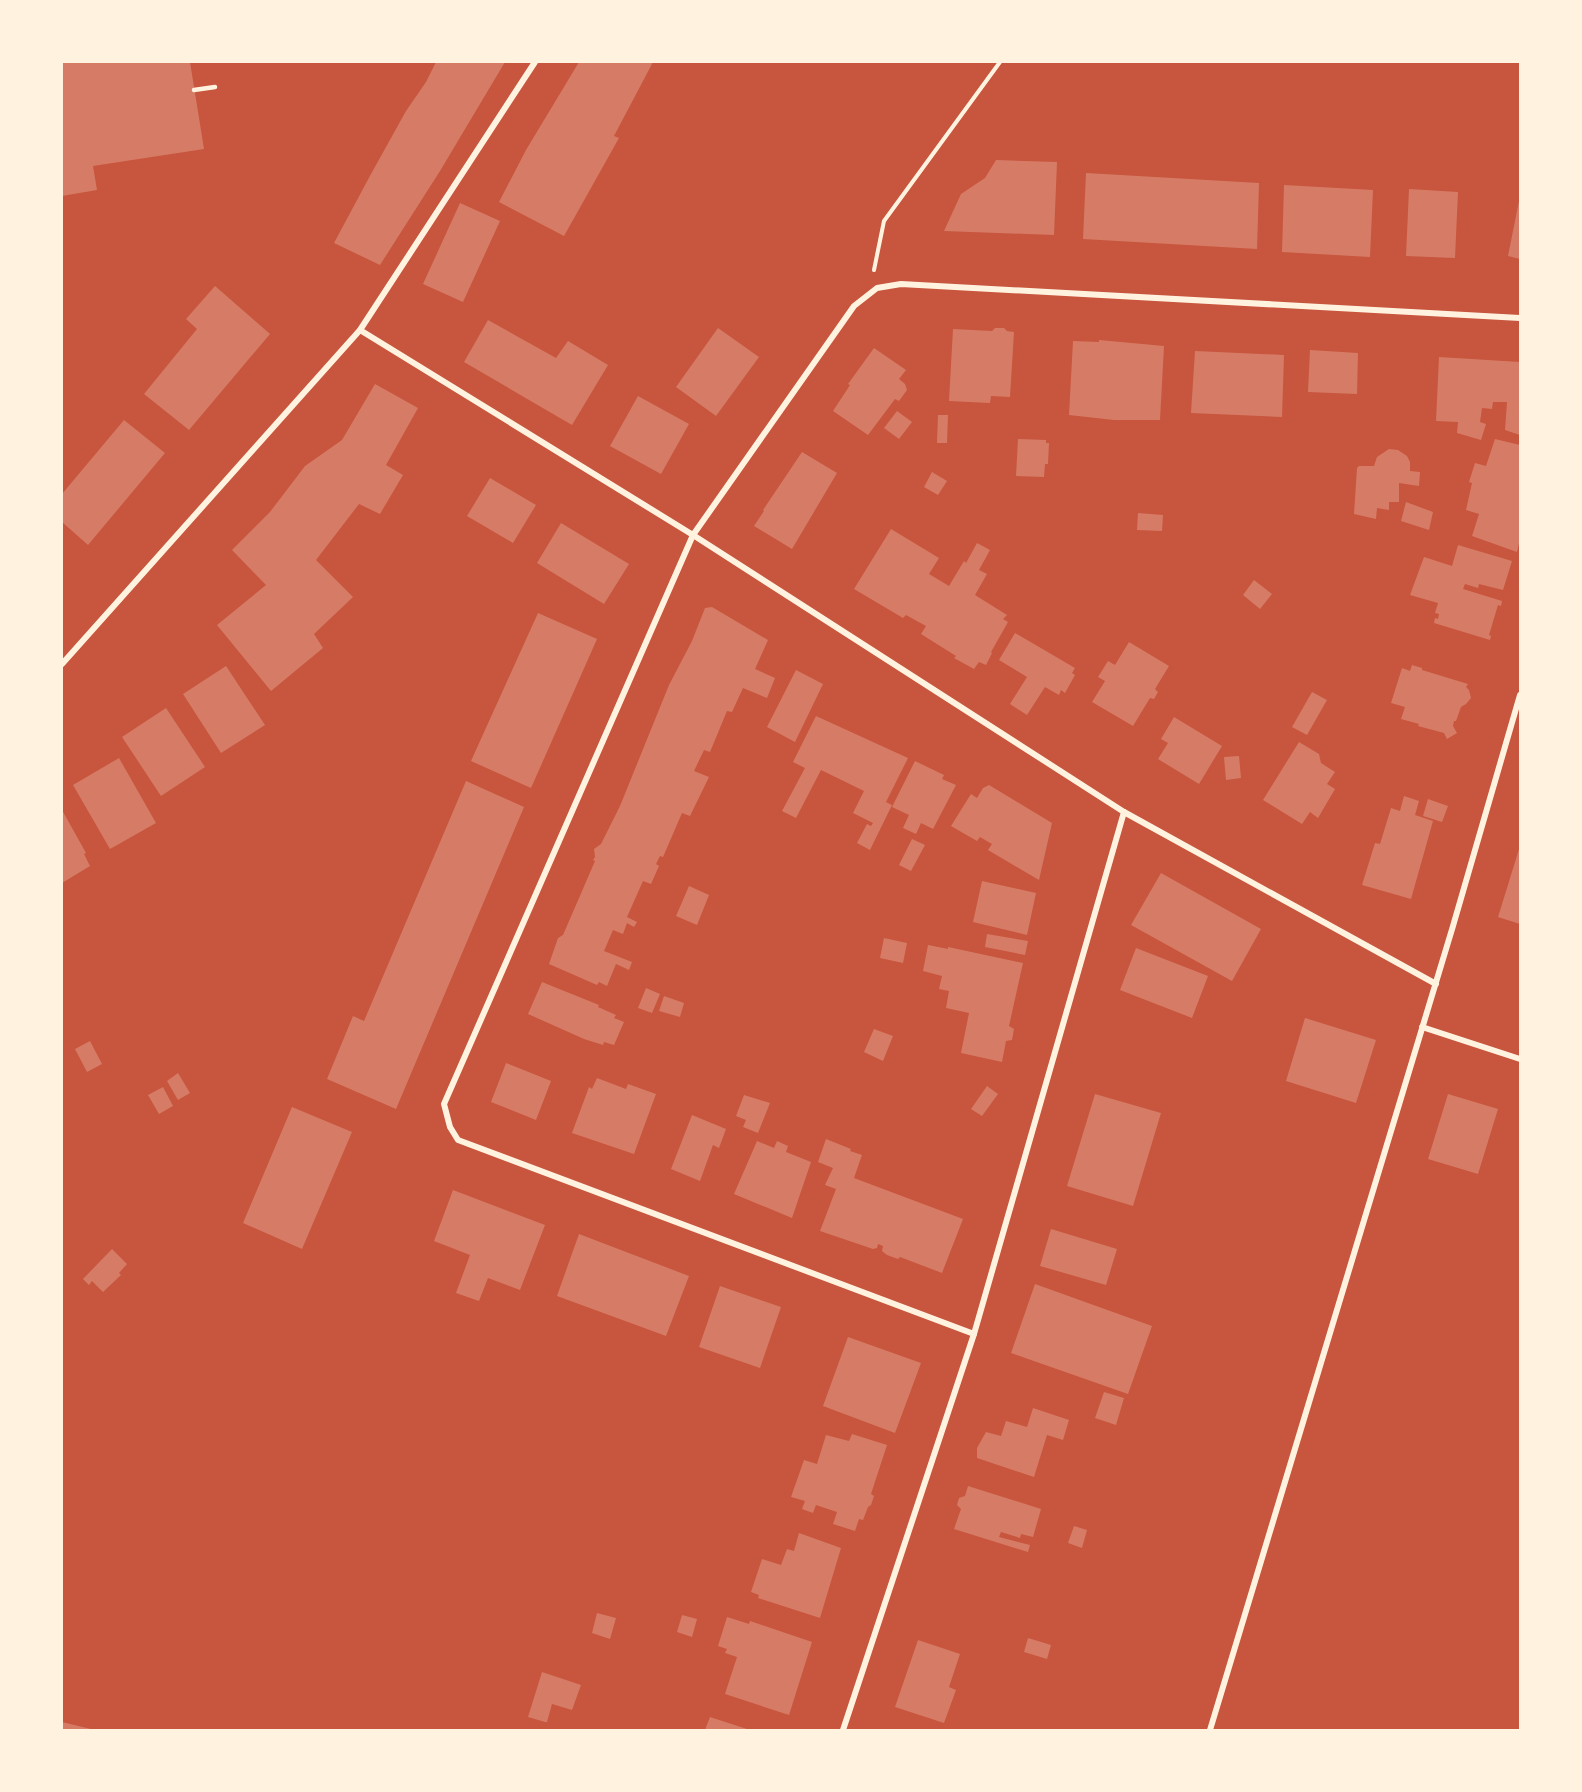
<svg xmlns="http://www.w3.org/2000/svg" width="1582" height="1792" viewBox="0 0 1582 1792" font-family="Lato,sans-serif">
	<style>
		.building { fill: #d67c66 }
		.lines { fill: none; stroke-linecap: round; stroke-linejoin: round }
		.path { stroke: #fff3e0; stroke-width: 4 }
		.service { stroke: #fff3e0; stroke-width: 4.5 }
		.minor { stroke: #fff3e0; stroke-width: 6 }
	</style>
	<rect width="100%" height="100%" fill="#c8553d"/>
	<!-- building -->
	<g class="building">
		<path d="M62,62H190L204,149L93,166L97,190L62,196Z"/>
		<path d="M436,62H505L440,171L380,265L334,243L371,174L406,111L426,82Z"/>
		<path d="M579,62H653L614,136L619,138L564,236L499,202L526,150Z"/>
		<path d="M996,160L1057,162L1054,235L944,231L961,194L985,178Z"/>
		<path d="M1086,173L1259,183L1257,249L1083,239Z"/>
		<path d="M1284,185L1373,190L1370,257L1282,252Z"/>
		<path d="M1409,189L1458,192L1455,258L1406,256Z"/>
		<path d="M1519,201H1520V259L1508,256Z"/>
		<path d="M460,203L500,221L463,302L423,284Z"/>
		<path d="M215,286L270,334L189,430L144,394L197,329L186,319Z"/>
		<path d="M488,320L556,358L568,341L608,365L572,425L464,362Z"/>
		<path d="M718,328L759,357L716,416L676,387Z"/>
		<path d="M995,328H1004L1007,331L1014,332L1010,397L991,396L990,403L949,401L953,329L992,331Z"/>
		<path d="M1099,340L1164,346L1160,420H1114L1069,415L1073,341L1099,342Z"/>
		<path d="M874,348L906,370L899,379L905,384L907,390L899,401L895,399L868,435L833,411L850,385L848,384Z"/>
		<path d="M1310,350L1358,353L1357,394L1308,392Z"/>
		<path d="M1195,351L1284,355L1282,417L1191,413Z"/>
		<path d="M1439,357L1520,362V435L1505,430L1507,402H1493L1492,409L1482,408L1480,422L1486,424L1481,440L1457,433L1458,422L1436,421Z"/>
		<path d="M375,384L418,408L386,465L403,475L380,514L359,504L316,560L353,597L314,634L323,648L271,691L217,625L266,585L232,550L270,512L305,466L342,440Z"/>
		<path d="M638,396L689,424L661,474L610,446Z"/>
		<path d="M897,411L912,422L899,439L884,428Z"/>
		<path d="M938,415H948L947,443H937Z"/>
		<path d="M124,420L165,453L88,545L62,522V494Z"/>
		<path d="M1018,439L1046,440V443H1049L1048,464H1045L1044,477L1016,476Z"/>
		<path d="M1495,439L1520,445V539L1517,552L1472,536L1479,514L1466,510L1472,483L1469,482L1475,463L1486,466Z"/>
		<path d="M1389,449L1398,450L1407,456L1410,462V471L1420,472L1419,486L1399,483V502H1389V510L1377,508L1376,519L1354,514L1357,468L1359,466H1374L1377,457Z"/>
		<path d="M802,452L837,473L792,549L754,526L764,511L763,510Z"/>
		<path d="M932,472L947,481L938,495L924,487Z"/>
		<path d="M490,478L536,505L513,543L467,516Z"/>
		<path d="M1406,502L1433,512L1429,530L1401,521Z"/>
		<path d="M1138,513L1163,515L1162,531L1137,530Z"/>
		<path d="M561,523L629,564L604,604L537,563Z"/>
		<path d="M891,529L939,558L929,574L949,586L964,561L966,563L977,543L990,550L979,570L987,574L975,595L1007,615L1003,619L1008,622L991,652L992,653L986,665L979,662L974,669L954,658L956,656L921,634L926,626L906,615L903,618L854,589Z"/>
		<path d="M1458,545L1512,561L1503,590L1479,584L1478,588L1465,584L1463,589L1502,601L1501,606L1498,605L1489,635L1491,636L1490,640L1434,623L1435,618L1438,619L1439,614L1435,613L1438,603L1410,595L1424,557L1452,566Z"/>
		<path d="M1254,580L1272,594L1260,609L1243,595Z"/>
		<path d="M712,607L768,640L755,669L775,678L767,698L743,688L732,712L727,711L710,752L704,750L694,771L709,777L690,816L682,813L663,857L660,856L656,864L659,866L651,884L643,881L627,917L637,922L634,927L627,923L623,934L613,930L604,951L632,962L629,970L616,964L607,986L599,982L597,985L549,964L558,938L563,935L595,861L593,860L595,857L594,849L601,844L620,806L669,685L692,641L705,608Z"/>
		<path d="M538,613L597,639L531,788L471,761Z"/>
		<path d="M1015,633L1075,668L1072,673L1075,675L1065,693L1061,690L1059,695L1045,687L1027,715L1010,704L1027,677L999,660Z"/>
		<path d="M1129,642L1169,666L1155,689L1158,692L1154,699L1150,698L1133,726L1092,702L1105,681L1098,677L1108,661L1115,665Z"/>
		<path d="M1412,665L1422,668V670L1468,684L1466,687L1469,690L1471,698L1466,704L1461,707L1456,721H1454L1453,726L1457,733L1447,739L1444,733L1418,726L1419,724L1401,719L1405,707L1391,703L1402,668L1410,671Z"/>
		<path d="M226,666L265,725L221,753L183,694Z"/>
		<path d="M796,670L823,684L795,742L767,727Z"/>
		<path d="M1312,692L1327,700L1307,735L1292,727Z"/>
		<path d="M166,708L205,767L161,796L122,737Z"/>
		<path d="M816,716L908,758L886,802L892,805L870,850L857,843L867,824L871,826L873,823L853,813L864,791L821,770L796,818L782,811L805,768L793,762Z"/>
		<path d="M1174,717L1222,746L1199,784L1158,759L1168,743L1161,739Z"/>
		<path d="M1299,742L1319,754L1321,763L1335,772L1327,784L1335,789L1318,818L1310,812L1302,824L1263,800Z"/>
		<path d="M1239,756L1241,778L1226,780L1224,757Z"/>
		<path d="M119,758L156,823L110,849L73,785Z"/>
		<path d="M915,761L944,775L942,779L956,785L933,829L921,823L916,834L903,828L909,815L892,807Z"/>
		<path d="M466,781L524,807L396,1109L327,1079L353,1016L364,1021Z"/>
		<path d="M989,785L1052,823L1039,880L988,850L992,844L980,837L977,841L951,826L971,794L977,798L983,788Z"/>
		<path d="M1404,796L1419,801L1415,815L1433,821L1411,899L1362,885L1375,843L1380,844L1391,808L1400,811Z"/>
		<path d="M1428,799L1448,806L1442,822L1423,816Z"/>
		<path d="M62,810L86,853L84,854L90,866L62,883Z"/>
		<path d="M912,839L925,845L911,871L899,865Z"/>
		<path d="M1520,846V924L1498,917Z"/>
		<path d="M1161,873L1261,929L1232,981L1131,925Z"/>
		<path d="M982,881L1036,893L1027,935L973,922Z"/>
		<path d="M689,886L709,895L697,925L676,916Z"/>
		<path d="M987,934L1028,941L1025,955L985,947Z"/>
		<path d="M884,938L907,943L903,963L880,958Z"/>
		<path d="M928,945L948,949V947L1023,963L1009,1026L1014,1029L1012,1040L1006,1041L1002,1062L961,1053L969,1013L946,1008L949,991L939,989L942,976L923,971Z"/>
		<path d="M1136,948L1208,976L1192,1018L1120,990Z"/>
		<path d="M542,982L599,1005L598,1007L616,1015L614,1018L624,1022L614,1045L604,1042L603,1045L584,1039L528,1014Z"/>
		<path d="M646,988L660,994L652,1013L638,1008Z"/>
		<path d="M664,996L684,1003L680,1017L659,1011Z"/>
		<path d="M1305,1018L1376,1040L1356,1103L1286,1081Z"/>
		<path d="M874,1029L893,1036L883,1061L864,1052Z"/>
		<path d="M90,1041L102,1064L87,1072L75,1049Z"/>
		<path d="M506,1063L551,1081L536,1120L491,1102Z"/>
		<path d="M178,1073L190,1093L178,1100L167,1081Z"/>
		<path d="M597,1078L626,1089L628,1084L656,1094L634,1154L572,1133L589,1087L592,1089Z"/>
		<path d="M987,1086L998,1094L982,1116L971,1109Z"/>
		<path d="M163,1087L173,1106L159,1114L148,1095Z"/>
		<path d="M1095,1094L1161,1113L1133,1206L1067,1186Z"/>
		<path d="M1448,1094L1498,1109L1478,1174L1428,1159Z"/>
		<path d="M744,1095L770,1103L758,1133L743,1127L746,1120L736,1116Z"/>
		<path d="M292,1107L352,1132L302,1249L243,1223Z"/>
		<path d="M692,1115L726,1129L719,1148L713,1145L700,1181L671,1169Z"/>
		<path d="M826,1139L851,1149L850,1151L862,1155L854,1178L963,1219L942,1273L900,1257L898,1259L887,1255L882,1251L883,1246L878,1244L877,1248L873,1249L820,1231L836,1189L825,1185L833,1168L818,1162Z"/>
		<path d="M757,1141L774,1148L777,1141L788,1146L786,1152L811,1162L792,1218L734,1194Z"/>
		<path d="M453,1190L545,1225L520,1290L488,1278L479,1301L456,1293L470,1255L434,1241Z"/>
		<path d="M1051,1229L1117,1249L1106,1285L1040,1266Z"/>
		<path d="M579,1234L689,1276L666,1336L557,1296Z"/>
		<path d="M112,1249L127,1264L119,1273L121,1275L103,1292L92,1281L89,1285L83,1279Z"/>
		<path d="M1035,1284L1152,1326L1128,1394L1011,1353Z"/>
		<path d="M720,1286L781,1307L760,1368L699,1347Z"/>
		<path d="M848,1337L921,1363L895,1433L823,1406Z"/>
		<path d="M1104,1392L1124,1398L1116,1425L1095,1418Z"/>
		<path d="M1033,1408L1069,1420L1063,1440L1047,1435L1034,1477L977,1458V1448L986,1432L1001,1436L1006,1421L1027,1427Z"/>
		<path d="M852,1434L887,1445L871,1494L874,1496L871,1505L868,1507L863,1520L859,1519L855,1531L833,1524L837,1512L816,1505L813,1513L802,1509L805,1501L791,1497L804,1460L817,1464L826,1435L849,1441Z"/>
		<path d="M968,1486L1041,1509L1033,1537L1021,1534L1020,1538L1001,1532L999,1537L1030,1545L1028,1552L954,1529L961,1509L957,1505L959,1498L965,1496Z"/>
		<path d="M1074,1526L1087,1530L1082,1548L1068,1543Z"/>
		<path d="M799,1533L841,1548L820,1618L758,1598L759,1595L751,1592L762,1559L781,1565L787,1549L794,1551Z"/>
		<path d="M597,1613L616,1618L610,1639L592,1633Z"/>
		<path d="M682,1615L697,1619L692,1637L677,1632Z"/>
		<path d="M727,1617L749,1624L750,1621L812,1642L789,1715L725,1694L737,1657L725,1653L727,1649L718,1646Z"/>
		<path d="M1028,1638L1051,1645L1047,1659L1024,1652Z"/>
		<path d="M918,1640L960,1654L949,1687L956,1690L944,1723L895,1707Z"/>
		<path d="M542,1672L581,1685L572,1710L552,1704L547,1722H545L528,1717Z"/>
		<path d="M710,1717L750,1730H705Z"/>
		<path d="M62,1722L95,1730H62Z"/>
	</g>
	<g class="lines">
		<!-- path -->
		<path class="path" d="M874,270L884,221L1000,62"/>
		<!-- service -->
		<path class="service" d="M194,90L215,87"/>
		<!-- minor -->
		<g class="minor">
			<path d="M360,330L693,535L1124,812L1436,984"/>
			<path d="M62,664L360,330L535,62"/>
			<path d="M1422,1027L1520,1059"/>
			<path d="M974,1334L458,1140L450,1127L444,1104L693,535L854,306L877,288L901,284L1520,318"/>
			<path d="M843,1730L974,1334L1124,812"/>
			<path d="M1210,1730L1453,926L1520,695"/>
		</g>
	</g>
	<!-- border -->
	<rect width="1582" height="1792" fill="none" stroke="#fff3e0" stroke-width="126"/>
</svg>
